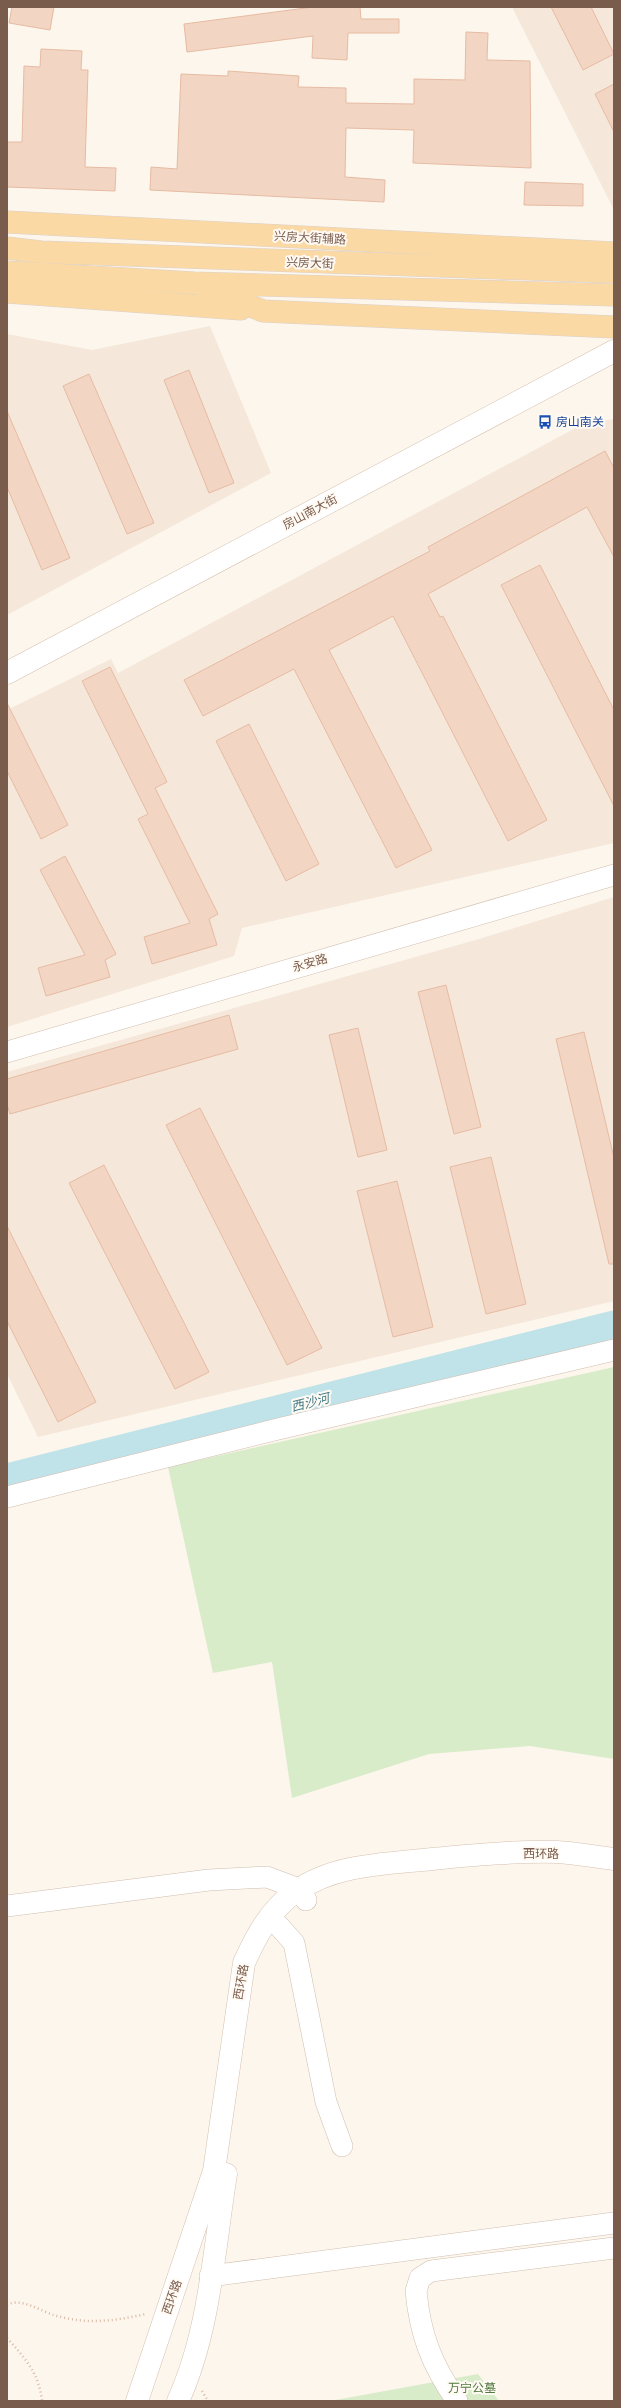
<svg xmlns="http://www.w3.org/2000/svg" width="621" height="2408" viewBox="0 0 621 2408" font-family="Poppins,'Noto Sans SC',sans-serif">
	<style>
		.residential { fill: #f5e8da }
		.green { fill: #d8ecc9 }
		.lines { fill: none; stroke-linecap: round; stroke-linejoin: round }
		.river { stroke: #bfe3e8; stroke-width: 31 }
		.building { fill: #f3d5c3; stroke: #e6bba3 }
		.street-casing { stroke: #d1beb0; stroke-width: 22 }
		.secondary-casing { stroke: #d6c0b0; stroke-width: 23 }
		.primary-casing { stroke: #dad1cd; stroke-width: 23 }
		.path { stroke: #d9b8a5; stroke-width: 2.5; stroke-dasharray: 1 3; stroke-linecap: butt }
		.street { stroke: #fff; stroke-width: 21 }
		.secondary { stroke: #fff; stroke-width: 22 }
		.primary { stroke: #fbd9a5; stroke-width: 22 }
		.labels { text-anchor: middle; stroke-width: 4; stroke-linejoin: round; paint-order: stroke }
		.street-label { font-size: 12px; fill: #7a5c4d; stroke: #fffaf3 }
		.transit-label { font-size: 12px; fill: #164399; stroke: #fffaf3; text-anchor: start }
		.park-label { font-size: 12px; fill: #537a41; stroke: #fffaf3 }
		.water-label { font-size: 13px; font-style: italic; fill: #437c86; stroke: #fffaf3 }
	</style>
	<rect width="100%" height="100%" fill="#fdf6ec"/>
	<!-- residential -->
	<g class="residential">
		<path d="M512,7H614V210Z"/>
		<path d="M210,326L271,473L7,615V334L92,350Z"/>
		<path d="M614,419V843L242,928L234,956L7,1027V710L111,659L118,673L583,424Z"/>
		<path d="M614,897V1301L38,1437L7,1374V1072L479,939Z"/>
	</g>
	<!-- green -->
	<g class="green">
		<path d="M614,1367V1759L530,1746L429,1754L292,1798L272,1662L213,1673L168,1467Z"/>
		<path d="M478,2374L499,2401H330Z"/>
	</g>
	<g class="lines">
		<!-- river -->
		<path class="river" d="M7,1479L614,1326"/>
	</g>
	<!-- building -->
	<g class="building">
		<path d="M12,7H54L50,30L9,23Z"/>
		<path d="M313,7H360L361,19H399V33H348L347,60L312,58L313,36L187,52L184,24Z"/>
		<path d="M551,7H591L614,54L583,70Z"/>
		<path d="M466,32L488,33L487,60L530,61L531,168L413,163L414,130L346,128L345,177L385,180L384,202L150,190L151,167L177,169L181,74L228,76V71L299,76L298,87L346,88V103L414,104V79L465,80Z"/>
		<path d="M41,49L82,51L81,70H88L85,167L116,168L115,191L7,187V142H22L24,66L40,67Z"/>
		<path d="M614,84V132L595,94Z"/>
		<path d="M525,182L583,184V206L524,205Z"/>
		<path d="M189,370L234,483L209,493L164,380Z"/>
		<path d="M89,374L154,523L127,534L63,386Z"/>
		<path d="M7,411L70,558L42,570L7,487Z"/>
		<path d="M605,451L614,468V557L587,507L428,594L440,617L443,616L547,820L508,841L393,616L329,650L432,850L396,868L294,669L203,716L184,680L430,551L428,547Z"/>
		<path d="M540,565L614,710V806L501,585Z"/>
		<path d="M110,667L167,782L155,788L218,914L209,919L217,945L152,964L144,937L190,923L138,819L148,814L82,681Z"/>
		<path d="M7,703L68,825L41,839L7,771Z"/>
		<path d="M249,724L319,864L286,881L216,741Z"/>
		<path d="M65,856L116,954L105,960L110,977L46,996L38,968L85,955L40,870Z"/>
		<path d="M446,985L481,1127L454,1134L418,992Z"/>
		<path d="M229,1015L238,1049L10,1114L7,1104V1079Z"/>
		<path d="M358,1028L387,1150L358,1157L329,1035Z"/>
		<path d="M584,1032L614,1158V1264H609L556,1039Z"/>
		<path d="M200,1108L322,1348L287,1365L166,1125Z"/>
		<path d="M491,1157L526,1304L486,1314L450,1167Z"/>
		<path d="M104,1165L209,1372L175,1389L69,1183Z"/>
		<path d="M397,1181L433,1327L393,1337L357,1191Z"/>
		<path d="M7,1226L96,1402L58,1422L7,1321Z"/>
	</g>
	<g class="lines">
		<defs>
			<g id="street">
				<path d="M7,1052L614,875"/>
				<path d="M7,1497L278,1429L614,1350"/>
				<path d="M7,1906L209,1880L267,1877L299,1889L306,1900"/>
				<path d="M278,1925L294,1943L326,2102L342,2146"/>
				<path d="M210,2276L614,2223"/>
				<path d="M457,2401C432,2365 420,2335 416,2291L420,2278L431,2271L614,2248"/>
			</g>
			<g id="secondary">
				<path d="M7,673L614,351"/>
				<path d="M137,2401L214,2171L244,1963C256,1936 270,1910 295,1892C334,1864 386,1864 432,1859C473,1855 515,1851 557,1852C576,1853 595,1857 614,1859"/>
				<path d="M178,2401C210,2331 214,2249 226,2174"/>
			</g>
			<g id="primary">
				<path d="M7,222L614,253"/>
				<path d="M7,248L41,252L614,272"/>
				<path d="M7,272L194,283L614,295"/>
				<path d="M206,288L263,311L614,327"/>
				<path d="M7,292L241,309"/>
			</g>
		</defs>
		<!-- street casing -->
		<use href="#street" class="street-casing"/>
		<!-- secondary casing -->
		<use href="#secondary" class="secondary-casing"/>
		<!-- primary casing -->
		<use href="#primary" class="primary-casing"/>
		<!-- path -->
		<g class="path">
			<path d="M7,2305C21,2297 40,2311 54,2315C85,2325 115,2321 146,2314"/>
			<path d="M7,2338C25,2358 39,2373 42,2401"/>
			<path d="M202,2391L208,2401"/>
		</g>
		<!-- street -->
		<use href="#street" class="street"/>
		<!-- secondary -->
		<use href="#secondary" class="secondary"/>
		<!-- primary -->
		<use href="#primary" class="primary"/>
	</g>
	<!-- icons -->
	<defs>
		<symbol id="bus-bare" viewBox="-9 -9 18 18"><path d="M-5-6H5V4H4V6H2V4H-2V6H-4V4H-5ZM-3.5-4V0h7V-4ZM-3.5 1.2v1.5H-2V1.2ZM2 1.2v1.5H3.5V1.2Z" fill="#1a4fb4" stroke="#fffaf3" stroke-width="2.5" paint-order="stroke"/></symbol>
	</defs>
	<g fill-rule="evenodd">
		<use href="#bus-bare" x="535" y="412" width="20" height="20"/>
	</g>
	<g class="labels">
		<!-- street labels -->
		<g class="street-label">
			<text transform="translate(310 238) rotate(3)" y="4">兴房大街辅路</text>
			<text transform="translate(310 263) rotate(2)" y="4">兴房大街</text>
			<text transform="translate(310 512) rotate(-28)" y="4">房山南大街</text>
			<text transform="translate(310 963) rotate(-16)" y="4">永安路</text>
			<text x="541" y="1858">西环路</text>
			<text transform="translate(241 1982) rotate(-80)" y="4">西环路</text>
			<text transform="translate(172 2297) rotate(-71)" y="4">西环路</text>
		</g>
		<!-- transit labels -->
		<g class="transit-label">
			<text x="556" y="426">房山南关</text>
		</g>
		<!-- park labels -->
		<g class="park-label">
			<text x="472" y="2392">万宁公墓</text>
		</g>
		<!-- water labels -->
		<g class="water-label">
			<text transform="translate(310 1402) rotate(-14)" y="5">西沙河</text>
		</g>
	</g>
	<!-- border -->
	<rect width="621" height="2408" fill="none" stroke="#7a5c4d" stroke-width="16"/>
</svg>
